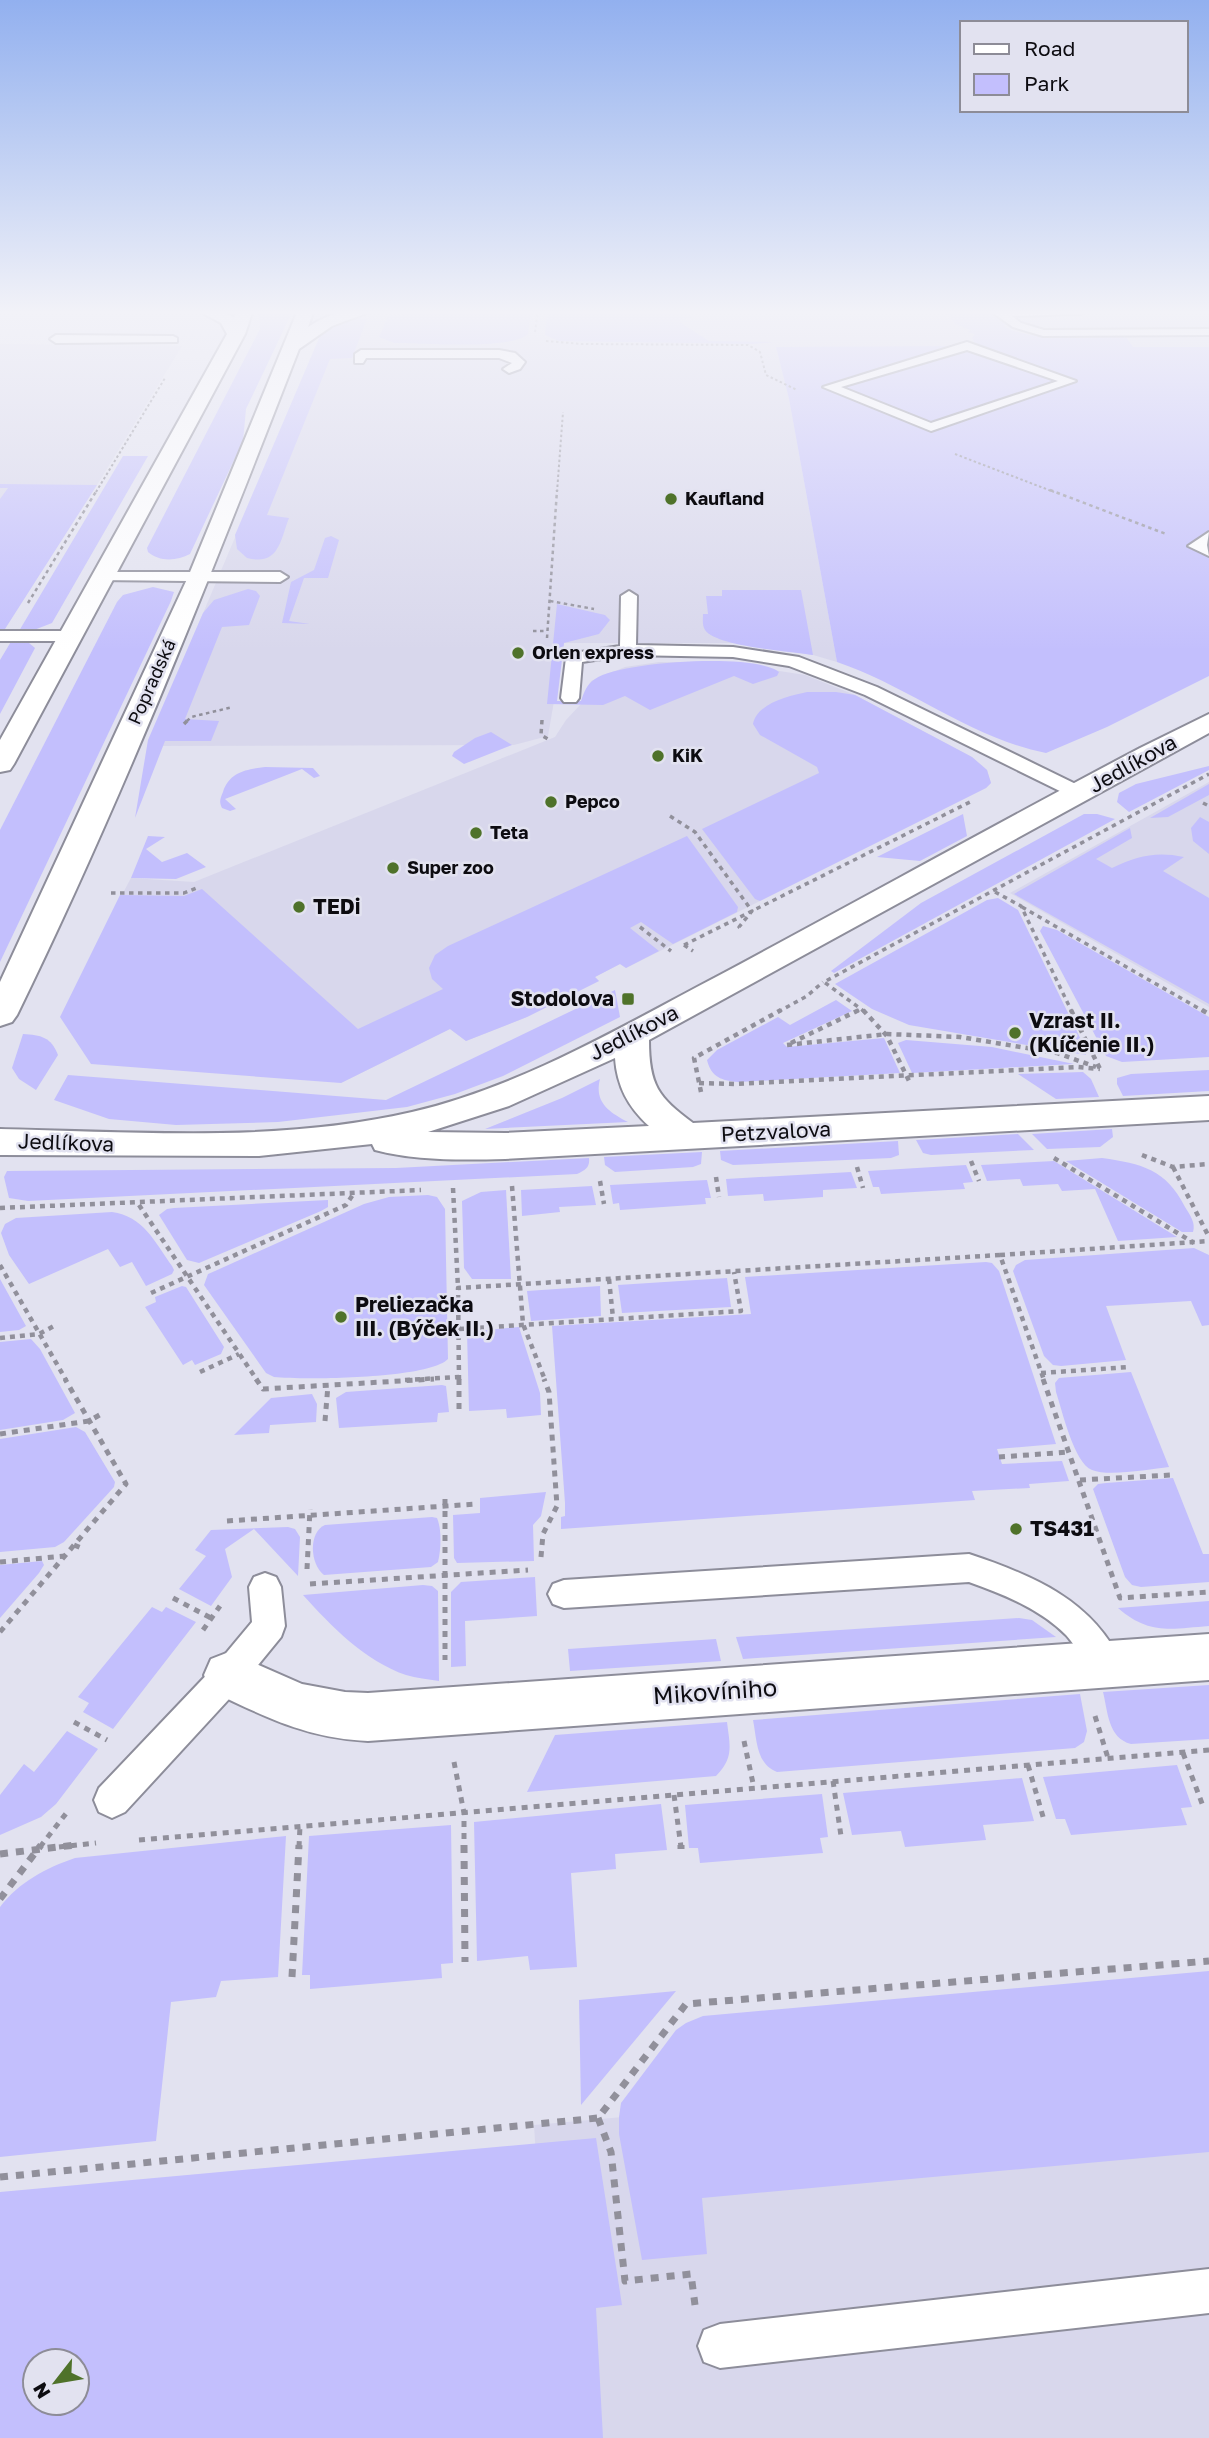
<svg xmlns="http://www.w3.org/2000/svg" width="1209" height="2438" viewBox="0 0 1209 2438" font-family="'Golos Text',sans-serif">
	<style>
		.built { fill: #d8d7ec }
		.green { fill: #c3bffd; fill-rule: evenodd }
		.lines { fill: none; stroke-linecap: round; stroke-linejoin: round }
		.lane-casing { stroke: #8d8d9a; stroke-width: 4 }
		.street-casing { stroke: #8d8d9a; stroke-width: 4 }
		.secondary-casing { stroke: #8d8d9a; stroke-width: 4 }
		.path-far5 { stroke: #91909b; stroke-width: 2; stroke-dasharray: 2.5 2.5; stroke-linecap: butt }
		.path-far4 { stroke: #91909b; stroke-width: 2.5; stroke-dasharray: 3.5 3.5; stroke-linecap: butt }
		.path-far3 { stroke: #91909b; stroke-width: 3.5; stroke-dasharray: 4.5 4.5; stroke-linecap: butt }
		.path-far2 { stroke: #91909b; stroke-width: 4.5; stroke-dasharray: 5 5; stroke-linecap: butt }
		.path-far1 { stroke: #91909b; stroke-width: 5; stroke-dasharray: 6 6; stroke-linecap: butt }
		.path { stroke: #91909b; stroke-width: 7; stroke-dasharray: 8 8; stroke-linecap: butt }
		.lane { fill: #fff; fill-rule: evenodd }
		.street { fill: #fff; fill-rule: evenodd }
		.secondary { fill: #fff; fill-rule: evenodd }
		.poi-dot { fill: #4f722a; stroke: #e2e2f0; stroke-width: 2.5 }
		.labels { text-anchor: middle; stroke-width: 5; stroke-linejoin: round; paint-order: stroke }
		.far-poi-label { font-size: 18px; font-weight: bold; fill: #0d0c11; stroke: #e2e2f0; text-anchor: start }
		.far-street-label { font-size: 18px; fill: #0d0c11; stroke: #e2e2f0 }
		.street-label { font-size: 21px; fill: #0d0c11; stroke: #e2e2f0 }
		.poi-label { font-size: 21px; font-weight: bold; fill: #0d0c11; stroke: #e2e2f0; text-anchor: start }
		.near-street-label { font-size: 24px; fill: #0d0c11; stroke: #e2e2f0 }
	</style>
	<rect width="100%" height="100%" fill="#e2e2f0"/>
	<!-- built -->
	<g class="built">
		<path d="M377,310H1209V347H776L789,399L837,662L813,655L737,643H564L548,736L514,745L147,746L320,336L351,316Z"/>
		<path d="M0,344L182,346L97,485H72L0,597Z"/>
		<path d="M659,662L729,663L805,675L855,695L972,757L987,770L991,783L986,788L626,968L620,964L595,977L599,981L527,1017L466,1041L450,1029L341,1083L107,923L131,878L194,882L555,737L566,720L581,704L591,681L625,667Z"/>
		<path d="M1209,782V1007L1010,893Z"/>
		<path d="M1209,2064V2438H553L534,2125Z"/>
	</g>
	<!-- green -->
	<g class="green">
		<path d="M259,310H293L246,409L243,441L190,554C177,561 159,562 148,552L147,548L260,329Z"/>
		<path d="M458,310H531L528,334C512,350 420,343 394,343L379,337L388,316Z"/>
		<path d="M547,310H681L695,317L678,321L709,341L774,342L753,344L559,341L545,335Z"/>
		<path d="M945,310L987,312L1010,324L1003,326C1032,343 1091,337 1126,337L1133,347H1209V536L1196,546L1209,552V676L1107,727L1046,753C973,739 908,686 837,662L789,399L776,347L976,346L972,338L975,334L968,332L971,330L955,324Z"/>
		<path d="M351,316L367,319L352,358L330,359L267,515L289,518C280,541 279,566 247,558L237,549L235,535L320,336L328,327Z"/>
		<path d="M123,456H148L52,623L34,630L19,631Z"/>
		<path d="M0,484L97,485L5,629H0V499L8,488H0Z"/>
		<path d="M331,536L339,540L328,578H304L289,621L310,624L282,623L291,582L314,570L325,538Z"/>
		<path d="M153,587L174,592L171,601L0,962V830L117,602L123,595Z"/>
		<path d="M248,589L256,591L260,596L249,625L222,627L185,719L219,721L211,741H165L135,818L148,740L203,613L214,600Z"/>
		<path d="M722,590H801L813,655C791,651 717,647 705,630C702,625 703,620 703,614H708L706,596H722Z"/>
		<path d="M557,604L605,615L610,620L599,634L564,643L557,701H581C584,692 587,684 595,679C621,661 757,653 779,672L777,676L753,684L734,676L650,710L625,696L603,705L547,704Z"/>
		<path d="M12,640L29,643L35,648L0,714V660Z"/>
		<path d="M807,692H836L855,695L972,757L987,770L991,783L986,788L760,901L755,899L702,829L819,773L817,767L760,735L753,724C757,703 789,696 807,692Z"/>
		<path d="M491,732L512,745L464,764L452,756L454,752L475,738Z"/>
		<path d="M1209,766V770L1129,812L1117,802L1119,793L1136,784Z"/>
		<path d="M265,767L313,768L320,776L314,778L302,769L225,799L236,809L230,811L222,808C219,802 220,799 223,792C229,772 247,769 265,767Z"/>
		<path d="M1209,784V795L1168,817L1150,818Z"/>
		<path d="M963,814L967,836L920,861L877,857Z"/>
		<path d="M1084,814H1097L1115,819L834,973L831,971L921,903Z"/>
		<path d="M1200,817L1209,822V854L1193,841L1191,828Z"/>
		<path d="M1130,828L1132,838L1096,859L1112,868C1137,856 1156,851 1184,857L1163,871L1209,898V1004L1014,894Z"/>
		<path d="M148,836L165,837L146,849L162,862L187,853L206,867L176,879L131,878Z"/>
		<path d="M687,836L738,907L737,912L673,944L641,922L630,928L659,951L626,968L620,964L595,977L599,981L527,1017L466,1041L450,1029L341,1083L91,1064L60,1017L120,895L184,896L202,889L358,1029L443,989L432,979L429,968L435,955L448,946Z"/>
		<path d="M998,898L1018,910L1086,1050V1055L909,1025L872,1009L835,984L987,900Z"/>
		<path d="M1043,926L1057,930L1209,1017V1057L1122,1062L1106,1056L1040,931Z"/>
		<path d="M615,990L620,1017L503,1076L455,1094L407,1107L278,1122L176,1125L109,1119L54,1100L68,1075L386,1100Z"/>
		<path d="M836,1000L852,1011L783,1043L787,1047L884,1038L900,1073L739,1082C722,1081 711,1077 707,1060L717,1050L778,1017L790,1025Z"/>
		<path d="M23,1034C41,1035 51,1037 58,1055L36,1090L19,1079L12,1068Z"/>
		<path d="M906,1040L992,1047L1074,1064L912,1073L898,1043Z"/>
		<path d="M1209,1070V1091L1123,1096L1117,1084V1078L1131,1074Z"/>
		<path d="M1083,1072L1091,1079L1099,1097L1056,1099L1018,1074Z"/>
		<path d="M600,1079C594,1102 609,1112 628,1122L485,1129L562,1098Z"/>
		<path d="M1112,1129L1113,1137L1100,1147L1047,1149L1032,1134Z"/>
		<path d="M1018,1134L1034,1150L931,1155L923,1153L916,1140Z"/>
		<path d="M898,1141L899,1155L891,1158L733,1165L721,1160L720,1151Z"/>
		<path d="M702,1152L701,1164L693,1167L615,1172L605,1165L604,1157Z"/>
		<path d="M589,1158C590,1167 586,1170 577,1174L28,1201L9,1198L4,1177L7,1171L396,1168Z"/>
		<path d="M1102,1158C1142,1164 1166,1169 1185,1207C1190,1215 1196,1223 1193,1232H1182L1066,1161Z"/>
		<path d="M1054,1161L1177,1237L1118,1241L1095,1189L1062,1191L1058,1184L1023,1186L1020,1179L987,1181L981,1165Z"/>
		<path d="M966,1165L973,1182L963,1183L965,1189L881,1194L879,1187H873L868,1171Z"/>
		<path d="M851,1172L857,1188L823,1190V1197L764,1201L763,1194L728,1196L726,1179Z"/>
		<path d="M707,1180L711,1198H705L706,1204L620,1210L619,1203L613,1204L610,1185Z"/>
		<path d="M592,1186L596,1205L559,1207L560,1212L522,1216L521,1190Z"/>
		<path d="M506,1190L511,1279H472L464,1268L462,1201L481,1192Z"/>
		<path d="M428,1195L437,1197L445,1209L448,1359C429,1379 304,1380 274,1377L266,1373L204,1285L208,1274L215,1271L364,1204L389,1197Z"/>
		<path d="M328,1200V1207L321,1211L199,1263L187,1260L159,1215L167,1209L174,1208Z"/>
		<path d="M112,1212C143,1216 155,1242 172,1266L174,1270L172,1274L146,1286L132,1262L120,1267L108,1249L29,1284L9,1255L1,1233L5,1224L16,1218Z"/>
		<path d="M1194,1248L1209,1255V1325L1202,1326L1191,1301L1106,1306L1126,1360L1061,1366L1053,1365L1044,1356L1013,1271L1016,1265L1025,1260Z"/>
		<path d="M986,1262L992,1263L999,1271L1056,1444L997,1449L1002,1464L1062,1461L1069,1481L1029,1484L1030,1488L972,1491L975,1500L561,1529V1517L565,1516V1503L552,1326L751,1314L745,1277Z"/>
		<path d="M727,1278L731,1307L622,1313L618,1285Z"/>
		<path d="M0,1279L26,1326L19,1330L0,1332Z"/>
		<path d="M182,1286L186,1287L224,1347L221,1354L195,1365L192,1360L183,1365L145,1307L156,1302L155,1297Z"/>
		<path d="M600,1286L601,1316L531,1321L527,1291Z"/>
		<path d="M519,1327L540,1393L541,1415L507,1418L506,1409L469,1411L467,1332Z"/>
		<path d="M31,1339L40,1349L75,1413L63,1420L0,1430V1342Z"/>
		<path d="M1131,1372L1169,1467C1150,1469 1109,1477 1092,1470C1074,1463 1062,1410 1056,1392L1055,1383L1059,1378Z"/>
		<path d="M442,1385L446,1386L449,1412L438,1413L437,1422L339,1428L336,1398L346,1392Z"/>
		<path d="M312,1394L317,1404L316,1422L270,1425L269,1433L234,1435L271,1398Z"/>
		<path d="M76,1427L85,1432L115,1482L114,1487L64,1542L55,1547L0,1552V1439Z"/>
		<path d="M1173,1478L1203,1554H1209V1582L1141,1587L1132,1585L1125,1577L1093,1489L1098,1484L1106,1483Z"/>
		<path d="M546,1492L541,1516L533,1525L534,1561L457,1563L454,1558L453,1515L480,1513V1498Z"/>
		<path d="M432,1517L437,1518C442,1530 441,1549 438,1562L431,1567L324,1575C310,1565 308,1532 325,1525Z"/>
		<path d="M288,1527L295,1529L300,1537L298,1576L254,1529L225,1549L232,1577L211,1606L179,1589L206,1556L195,1550L211,1530Z"/>
		<path d="M42,1561L44,1565L39,1573L0,1618V1565Z"/>
		<path d="M535,1577L537,1616L465,1621L466,1666L451,1667V1592L461,1582Z"/>
		<path d="M423,1585L432,1586L438,1591L439,1681C428,1679 416,1678 406,1675C365,1661 331,1626 303,1595Z"/>
		<path d="M1209,1601V1626C1170,1629 1149,1635 1118,1608Z"/>
		<path d="M152,1607L162,1612L166,1607L196,1622L113,1729L83,1712L89,1703L78,1697Z"/>
		<path d="M1019,1618L1032,1620L1056,1637L743,1659L736,1637Z"/>
		<path d="M716,1639L721,1661L570,1671L568,1649Z"/>
		<path d="M1209,1685V1739L1131,1744C1108,1738 1108,1712 1103,1692Z"/>
		<path d="M1080,1694L1087,1731L1084,1742L1075,1748L777,1772C756,1764 757,1740 753,1720Z"/>
		<path d="M727,1722C730,1746 734,1758 716,1776L527,1792L555,1735Z"/>
		<path d="M67,1731L98,1749L56,1804L41,1817L0,1835V1795L24,1764L34,1772Z"/>
		<path d="M1177,1765L1192,1807L1181,1808L1187,1825L1071,1835L1065,1819H1056L1043,1777Z"/>
		<path d="M1022,1778L1034,1821L983,1825L986,1840L905,1847L901,1831L852,1835L843,1793Z"/>
		<path d="M822,1794L828,1837L820,1838L823,1853L700,1863L698,1848H689L685,1805Z"/>
		<path d="M661,1804L667,1850L615,1854L616,1869L571,1873L577,1967L530,1970L528,1956L477,1961L474,1822Z"/>
		<path d="M451,1825L453,1963L441,1964L442,1978L310,1989V1975H302L309,1836Z"/>
		<path d="M286,1836L278,1977L221,1981L216,1997L171,2002L156,2141L0,2157V1907C19,1882 46,1868 75,1858Z"/>
		<path d="M1209,1971V2152L702,2198L707,2254L642,2260L619,2134V2117L621,2103L676,2030L686,2023L703,2016Z"/>
		<path d="M676,1991L581,2105L579,2000Z"/>
		<path d="M596,2138L622,2305L596,2308L603,2438H0V2192ZM35,2361H77V2403H35Z"/>
	</g>
	<g class="lines">
		<defs>
			<g id="lane">
				<path d="M989,310L1086,311L1080,314L1012,316L1021,323L1044,330L1209,329V335L1043,336L1013,327Z"/>
				<path d="M173,336L177,338V342L56,343L50,339L56,335Z"/>
				<path d="M967,342L1076,381L931,431L823,387ZM967,350L1058,381L931,423L841,387Z"/>
				<path d="M361,350H499L515,353L525,362L520,369L509,373L503,369L512,363L499,358H366L363,363H355V354Z"/>
				<path d="M1209,532L1207,545L1209,556L1188,546Z"/>
				<path d="M102,572H280L288,577L280,582L96,580L94,577L96,574Z"/>
				<path d="M629,591L637,596L636,645L733,647L799,657L877,687L1086,789L1089,793L1079,799L1072,797L865,695L789,666L733,657L628,655L582,662L579,698L576,702H564L561,698L566,658L574,653L620,646L621,596Z"/>
				<path d="M0,631H68L76,636L68,641H0Z"/>
				<path d="M969,1554C1032,1575 1093,1600 1122,1664L1117,1675L1105,1679C1086,1672 1080,1650 1066,1635C1040,1609 1003,1594 969,1582L564,1608L553,1604L548,1594L553,1584L564,1580Z"/>
				<path d="M265,1573L276,1577L281,1587L285,1626L281,1637L241,1686L125,1812L112,1818L99,1812L94,1800L99,1788L217,1664L252,1622L249,1587L254,1577Z"/>
				<path d="M1209,2269V2313L720,2368L704,2362L698,2346L704,2330L720,2324Z"/>
			</g>
			<g id="street">
				<path d="M1209,714V733L649,1040C649,1085 658,1097 693,1123L1209,1096V1120L505,1159C463,1160 416,1161 375,1150L372,1144L259,1156L0,1155V1129C137,1132 278,1143 412,1112C520,1087 619,1028 716,977C858,901 998,823 1140,748ZM615,1058C617,1086 628,1107 649,1126L505,1133L428,1132L509,1106Z"/>
				<path d="M1209,1634V1680L368,1741C306,1738 266,1717 211,1691L204,1675L211,1659L229,1652L302,1684L345,1692L368,1693Z"/>
			</g>
			<g id="secondary">
				<path d="M197,310H218L234,317L237,310H253L245,334L14,764L10,770L0,772V740L227,334L221,323Z"/>
				<path d="M298,310H314L308,327C327,314 346,309 369,310L367,313L332,326L299,349C212,573 123,798 17,1015L12,1022L0,1026V982L188,577Z"/>
			</g>
		</defs>
		<!-- lane casing -->
		<use href="#lane" class="lane-casing"/>
		<!-- street casing -->
		<use href="#street" class="street-casing"/>
		<!-- secondary casing -->
		<use href="#secondary" class="secondary-casing"/>
		<!-- path-far5 -->
		<g class="path-far5">
			<path d="M396,312L433,310"/>
			<path d="M535,332L538,310"/>
			<path d="M546,341L582,344L748,345L760,352L766,375L797,390"/>
			<path d="M955,454L1054,492"/>
			<path d="M96,492L165,378"/>
			<path d="M557,492L563,412"/>
		</g>
		<!-- path-far4 -->
		<g class="path-far4">
			<path d="M1050,490L1166,534"/>
			<path d="M550,601L594,609"/>
			<path d="M28,603L97,490"/>
			<path d="M533,631H547"/>
			<path d="M547,638L557,490"/>
			<path d="M187,721L191,717L233,707"/>
		</g>
		<!-- path-far3 -->
		<g class="path-far3">
			<path d="M542,720L541,735L548,739"/>
			<path d="M184,724L189,719"/>
			<path d="M1203,803L1209,806"/>
			<path d="M670,816L695,832L752,911L739,927L742,929"/>
			<path d="M995,892L1021,906L1072,1012"/>
			<path d="M111,893H184L199,887"/>
			<path d="M1022,907L1205,1012"/>
			<path d="M640,927L671,951"/>
			<path d="M684,945L970,802"/>
			<path d="M684,945L693,951"/>
			<path d="M778,1012L807,996L823,982"/>
			<path d="M855,1012L863,1008"/>
			<path d="M865,1012L824,982L1209,774"/>
		</g>
		<!-- path-far2 -->
		<g class="path-far2">
			<path d="M863,1010L887,1036L910,1083"/>
			<path d="M1071,1010L1100,1069"/>
			<path d="M1202,1010L1209,1014"/>
			<path d="M791,1043L859,1010"/>
			<path d="M787,1045L887,1034L960,1037L1057,1053L1096,1067"/>
			<path d="M699,1083L734,1084L1078,1067L1100,1069"/>
			<path d="M701,1092L694,1058L781,1010"/>
			<path d="M1142,1155L1173,1167L1209,1164"/>
			<path d="M1054,1158L1194,1243"/>
			<path d="M971,1161L979,1181"/>
			<path d="M857,1167L863,1188"/>
			<path d="M1173,1167L1209,1237"/>
			<path d="M716,1177L719,1197"/>
			<path d="M600,1181L604,1204"/>
			<path d="M512,1186L523,1324L545,1380"/>
			<path d="M453,1188L458,1288"/>
			<path d="M139,1205L257,1380"/>
			<path d="M0,1208L421,1190"/>
			<path d="M1000,1255L1209,1241"/>
			<path d="M0,1265L66,1380"/>
			<path d="M609,1279L613,1318"/>
			<path d="M151,1293L346,1205L354,1193"/>
			<path d="M459,1329L741,1311L734,1272"/>
			<path d="M0,1338L39,1334L54,1326"/>
			<path d="M200,1372L239,1354"/>
			<path d="M1041,1373L1130,1367"/>
			<path d="M405,1380L459,1377"/>
			<path d="M459,1380L458,1288L1000,1255L1044,1380"/>
		</g>
		<!-- path-far1 -->
		<g class="path-far1">
			<path d="M256,1379L263,1389L434,1379"/>
			<path d="M459,1379V1412"/>
			<path d="M1043,1379L1120,1598L1209,1592"/>
			<path d="M325,1421L328,1385"/>
			<path d="M0,1434L89,1421L103,1413"/>
			<path d="M999,1457L1070,1452"/>
			<path d="M1080,1480L1172,1475"/>
			<path d="M445,1499V1660"/>
			<path d="M227,1521L476,1504"/>
			<path d="M74,1545L84,1549"/>
			<path d="M541,1557L543,1534L557,1506L549,1392L544,1379"/>
			<path d="M0,1562L65,1556"/>
			<path d="M307,1569L310,1509"/>
			<path d="M310,1584L528,1570"/>
			<path d="M173,1598L211,1618"/>
			<path d="M203,1630L220,1606"/>
			<path d="M0,1632L126,1484L65,1379"/>
			<path d="M1095,1716L1108,1758"/>
			<path d="M74,1722L107,1740"/>
			<path d="M744,1741L754,1788"/>
			<path d="M1183,1753L1203,1806"/>
			<path d="M454,1762L464,1813V1847"/>
			<path d="M1028,1765L1044,1820"/>
			<path d="M833,1781L841,1836"/>
			<path d="M674,1795L681,1847"/>
			<path d="M139,1840L1209,1750"/>
			<path d="M40,1847L68,1811"/>
			<path d="M59,1847L96,1843"/>
			<path d="M299,1847L300,1826"/>
		</g>
		<!-- path -->
		<g class="path">
			<path d="M464,1845L465,1962"/>
			<path d="M681,1845V1849"/>
			<path d="M0,1854L75,1845"/>
			<path d="M0,1899L41,1845"/>
			<path d="M292,1977L299,1845"/>
			<path d="M598,2118L611,2152L625,2281L691,2274L695,2305"/>
			<path d="M0,2177L598,2118L686,2004L1209,1961"/>
		</g>
		<!-- lane -->
		<use href="#lane" class="lane"/>
		<!-- street -->
		<use href="#street" class="street"/>
		<!-- secondary -->
		<use href="#secondary" class="secondary"/>
	</g>
	<!-- sky -->
	<linearGradient id="sky" x2="0" y2="1"><stop stop-color="#92b0ef"/><stop offset="0.48" stop-color="#f2f2f8"/><stop offset="1" stop-color="#f2f2f8" stop-opacity="0"/></linearGradient>
	<rect width="1209" height="651" fill="url(#sky)"/>
	<!-- markers -->
	<g class="poi-dot">
		<circle cx="671" cy="499" r="7"/>
		<circle cx="518" cy="653" r="7"/>
		<circle cx="658" cy="756" r="7"/>
		<circle cx="551" cy="802" r="7"/>
		<circle cx="476" cy="833" r="7"/>
		<circle cx="393" cy="868" r="7"/>
		<circle cx="299" cy="907" r="7"/>
		<rect x="621" y="992" width="14" height="14" rx="3.5"/>
		<circle cx="1015" cy="1033" r="7"/>
		<circle cx="341" cy="1317" r="7"/>
		<circle cx="1016" cy="1529" r="7"/>
	</g>
	<g class="labels">
		<!-- far-poi labels -->
		<g class="far-poi-label">
			<text x="685" y="505">Kaufland</text>
			<text x="532" y="659">Orlen express</text>
			<text x="672" y="762">KiK</text>
			<text x="565" y="808">Pepco</text>
			<text x="490" y="839">Teta</text>
			<text x="407" y="874">Super zoo</text>
		</g>
		<!-- far-street labels -->
		<g class="far-street-label">
			<text transform="translate(152 682) rotate(-66)" y="6">Popradská</text>
		</g>
		<!-- street labels -->
		<g class="street-label">
			<text transform="translate(1133 764) rotate(-29)" y="7">Jedlíkova</text>
			<text transform="translate(634 1033) rotate(-27)" y="7">Jedlíkova</text>
			<text transform="translate(776 1132) rotate(-3)" y="7">Petzvalova</text>
			<text transform="translate(66 1143) rotate(2)" y="7">Jedlíkova</text>
		</g>
		<!-- poi labels -->
		<g class="poi-label">
			<text x="313" y="914">TEDi</text>
			<text x="614" y="1006" text-anchor="end">Stodolova</text>
			<text x="1029" y="1028">Vzrast II.<tspan x="1029" dy="24">(Klíčenie II.)</tspan></text>
			<text x="355" y="1312">Preliezačka<tspan x="355" dy="24">III. (Býček II.)</tspan></text>
			<text x="1030" y="1536">TS431</text>
		</g>
		<!-- near-street labels -->
		<g class="near-street-label">
			<text transform="translate(715 1692) rotate(-4)" y="8">Mikovíniho</text>
		</g>
	</g>
	<!-- legend -->
	<rect x="960" y="21" width="228" height="91" fill="#e2e2f0" stroke="#8d8c97" stroke-width="2"/>
	<rect x="974" y="44" width="35" height="10" fill="#ffffff" stroke="#8d8c97" stroke-width="2"/>
	<text x="1024" y="56" font-size="21" fill="#0d0c11">Road</text>
	<rect x="974" y="74" width="35" height="21" fill="#c3bffd" stroke="#8d8c97" stroke-width="2"/>
	<text x="1024" y="91" font-size="21" fill="#0d0c11">Park</text>
	<!-- north arrow -->
	<g transform="translate(56 2382) rotate(239)"><circle r="33" fill="#e2e2f0" stroke="#8d8c97" stroke-width="2"/>
	<path d="M0-5L12 26L0 18L-12 26Z" fill="#4f722a"/>
	<text y="-10" font-size="19" font-weight="bold" text-anchor="middle" fill="#0d0c11">N</text>
	</g>
</svg>
